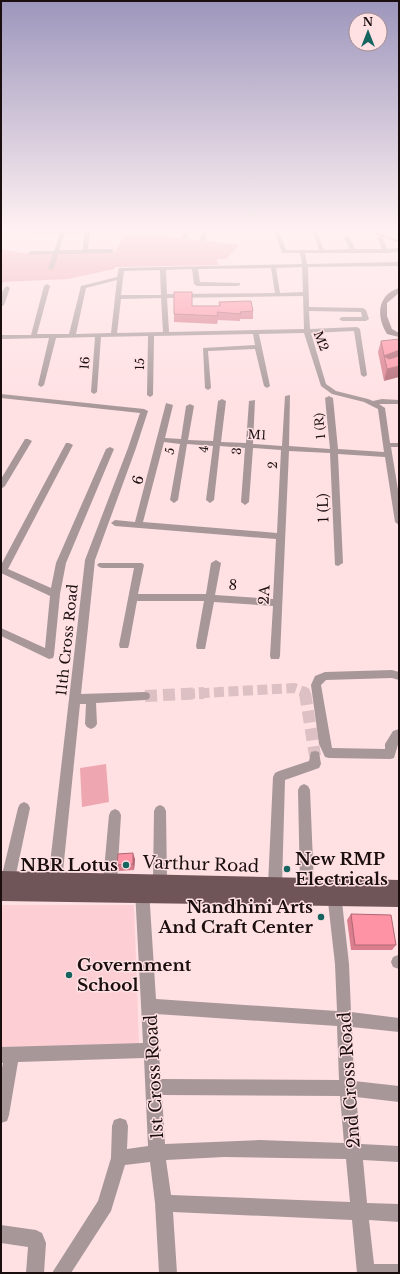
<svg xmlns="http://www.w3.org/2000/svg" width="400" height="1274" viewBox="0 0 400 1274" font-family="'Libre Baskerville',serif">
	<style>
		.built { fill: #fdcfd4 }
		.green { fill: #eea7b0 }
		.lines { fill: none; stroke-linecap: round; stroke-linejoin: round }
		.stream { stroke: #cd687a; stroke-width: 1.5 }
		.street-tunnel-far1 { stroke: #ddc0c3; stroke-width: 10; stroke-dasharray: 10 4.5; stroke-linecap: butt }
		.street-tunnel { stroke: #ddc0c3; stroke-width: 12; stroke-dasharray: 12 6; stroke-linecap: butt }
		.street { fill: #a79799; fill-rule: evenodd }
		.secondary { fill: #877073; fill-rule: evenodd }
		.primary { fill: #705558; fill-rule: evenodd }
		.wall { fill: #da7e8d }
		.shaded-wall { fill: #b16773 }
		.building { fill: #fd93a4; stroke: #b16773 }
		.poi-dot { fill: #166460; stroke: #ffe0e3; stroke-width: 1.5 }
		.labels { text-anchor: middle; stroke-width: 3; stroke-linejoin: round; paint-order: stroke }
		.far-street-label { font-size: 12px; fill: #1a0e0f; stroke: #ffe0e3 }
		.street-label { font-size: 14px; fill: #1a0e0f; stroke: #ffe0e3 }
		.near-poi-label { font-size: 17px; font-weight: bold; fill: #1a0e0f; stroke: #ffe0e3; text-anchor: start }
		.near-street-label { font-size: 17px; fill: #1a0e0f; stroke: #ffe0e3 }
	</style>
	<rect width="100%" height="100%" fill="#ffe0e3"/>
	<!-- built -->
	<path class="built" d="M1,905H134L139,1044L1,1047Z"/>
	<!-- green -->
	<g class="green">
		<path d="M124,235H154L239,245L226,259H217L218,265L115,267L114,269L68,279L3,282L1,287V249L22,253L115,252Z"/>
		<path d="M106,764L109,802L82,807L80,768Z"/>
	</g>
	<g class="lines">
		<!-- stream -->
		<path class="stream" d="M371,231L399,242"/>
		<!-- street-tunnel-far1 -->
		<path class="street-tunnel-far1" d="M185,694L294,688L305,692V694"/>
		<!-- street-tunnel -->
		<g class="street-tunnel">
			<path d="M305,693L315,756"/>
			<path d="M145,696L204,693"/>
		</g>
		<!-- street -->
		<g class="street">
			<path d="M27,231H90L88,249H111L114,251L111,253L58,254L54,268L51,270L48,268L53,254L31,255L28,253L31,251H54L60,233H28L26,232ZM65,233H84L83,250H59Z"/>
			<path d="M185,231H189L188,237L185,239L182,237Z"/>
			<path d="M203,231H207L206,239L203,241L200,239Z"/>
			<path d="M277,231L279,232L286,250H319L313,233L315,232L317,233L324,250L350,249L344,238L347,236L350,238L355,249H382L377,238L380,236L383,238L387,249L399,248V252L386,253H305L307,264L399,262V266L308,267L309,307L363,308L366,310L369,319L366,321H342L339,319L342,317H362L361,312L309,311L310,329L357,327L360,329L367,375L364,377L361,375L354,331L311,333L326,384L336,391L368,399L373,401L382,399L399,400V404H379L385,408L390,443H399V447H391L399,496V525L395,522L385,457L338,454L343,563L338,566L335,565L330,453L289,451L280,656L279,659H271L270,656L273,606L214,602L205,649H197L196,646L204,601H137L129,645L128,648H120L119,645L134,568H102L99,567L97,565L99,563H142L144,565L138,594H206L211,563L216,560L221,563L215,595L273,599L276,539L115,526L111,523L115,520L135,522L166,403L173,405L165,438L181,439L186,406L190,404L194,406L188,440L213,441L218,401L222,399L226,401L221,442L246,443L249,401L255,400L253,444L282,446L285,396L290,395L289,446L330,449L325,398L329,396L333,398L338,449L384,452L378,409L364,402L332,394L321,386L304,333L259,334L270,386L267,388L264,386L255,349L208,351L211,388L208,390L205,388L203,348L255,345L253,334L154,336L153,395L150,397L147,395L148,336L101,337L97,392L94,394L91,392L95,337L56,338L44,385L41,387L38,385L49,338L1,339V335H31L44,286L47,284L50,286L37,334H69L81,286L117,277L119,268L302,264L300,253H282L275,232ZM302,267L303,292L280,293L276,268ZM271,268L275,293L167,294L166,270L192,269L194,284L197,286H238L240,285V283L200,282L198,269ZM160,270L161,295H121L124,271ZM117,280L111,333L76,334L86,288ZM303,296L304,329L169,332L167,298ZM161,298L163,332L117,333L121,299ZM164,442L180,444L170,500L174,503L178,500L187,444L213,446L206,500L210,503L214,500L220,446L245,448L241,502L245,505L249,502L253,448L281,450L277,533L143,522Z"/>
			<path d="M7,286L10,288L4,305L1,307C1,300 0,290 7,286Z"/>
			<path d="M1,394L144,409L148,411L136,448L95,560L81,694L145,692L149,693L150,696L149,699L145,700L96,703L97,724L95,727L91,729L87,727L85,724L86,704H80L62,881L60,886L55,888L50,886L48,881L85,560L128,448L140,413L1,398Z"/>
			<path d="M25,439H28L32,441L5,486L1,489V479Z"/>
			<path d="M66,443H69L73,445L8,569L51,588L56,563L106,449L110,447L114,449L66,563L60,594L54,655L53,658L49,659L1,636V628L45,648L50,596L1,573V565Z"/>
			<path d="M392,670L399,672V680L392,678L326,680L321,685L332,748L385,749V744L393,731L399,729V741L394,758L390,759L329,758L325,757L319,744L311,685L315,676L325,672Z"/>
			<path d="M315,751L319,752L321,764L319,768L285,780L282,885L280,890L275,892L270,890L268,885L273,777L275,773L279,771L309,761L311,752Z"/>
			<path d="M304,784L308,786L310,790L314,886L312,891L307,893L302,891L300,886L298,790L300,786Z"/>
			<path d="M24,802L28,804L30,808L15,879L13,884L8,886L3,884L1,879L18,808L20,804Z"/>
			<path d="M160,805L164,807L166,811L167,881L165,886L160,888L155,886L153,881L154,811L156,807Z"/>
			<path d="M115,809L119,811L121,815L117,881L115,886L110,888L105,886L103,881L109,815L111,811Z"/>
			<path d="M142,883L147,885L149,890L156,999L337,1011L335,964L327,893L329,888L334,886L339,888L341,893L349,964L351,1012L399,1018V1032L352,1027L354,1081L399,1086V1102L356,1097L361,1144L399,1146V1162L363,1160L367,1203L399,1204V1222L369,1220L374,1264H399V1273H357L352,1220L173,1212L177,1273H159L155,1203L150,1162L125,1165L111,1211L71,1273H52L98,1201L111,1158L112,1126L114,1120L120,1118L126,1120L128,1126L127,1149L148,1146L144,1058L18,1062L9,1115L7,1121L1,1123V1073L3,1063H1V1047L143,1043L135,890L137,885ZM156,1014L337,1026L339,1080L161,1079L159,1054L161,1050L158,1045ZM162,1095L340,1096L344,1143L259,1140L165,1144ZM224,1157L346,1159L350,1202L171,1195L166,1160Z"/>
			<path d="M398,955H399V969L393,967L391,962L393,957Z"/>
			<path d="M1,1225L36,1230L42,1233L46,1243L44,1273H26L28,1247L1,1243Z"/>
		</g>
		<!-- secondary -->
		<path class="secondary" d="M399,288V293L387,303V316L392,329L399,333V337L387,334C376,316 377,295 399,288Z"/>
		<!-- primary -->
		<path class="primary" d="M1,871L399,880V907L1,901Z"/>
	</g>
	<!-- wall -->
	<g class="wall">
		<path d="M219,302L253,311V319H240V321L218,320L217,324L174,322V314L219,306Z"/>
		<path d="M399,339L384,381L378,352L381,341Z"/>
		<path d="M135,859L134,870L119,871L117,865Z"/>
		<path d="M351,914L396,945L392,950H351L347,920Z"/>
	</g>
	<!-- shaded-wall -->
	<g class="shaded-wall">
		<path d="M399,350V361L386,366L384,356Z"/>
		<path d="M399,366V377L384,381L387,369Z"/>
		<path d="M133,853L135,859L134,870L133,864Z"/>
	</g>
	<!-- building -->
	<g class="building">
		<path d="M174,292H192V306H220L219,302L251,301L253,311L240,312L241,314L217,312L218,316L174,314Z"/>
		<path d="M399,339V350L384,356L389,359L399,356V366L387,369L381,341Z"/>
		<path d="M133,853V864L117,865L118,854Z"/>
		<path d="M351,914L391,915L396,945H355Z"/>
	</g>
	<!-- sky -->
	<linearGradient id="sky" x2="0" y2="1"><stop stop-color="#9d96bc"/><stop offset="0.56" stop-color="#fff1f2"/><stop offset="1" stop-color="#fff1f2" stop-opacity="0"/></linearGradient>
	<rect width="400" height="409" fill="url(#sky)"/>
	<!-- markers -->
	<g class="poi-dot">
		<circle cx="126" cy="865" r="4"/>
		<circle cx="287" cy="869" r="4"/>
		<circle cx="321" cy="917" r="4"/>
		<circle cx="69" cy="975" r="4"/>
	</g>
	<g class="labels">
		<!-- far-street labels -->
		<g class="far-street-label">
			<text transform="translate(321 341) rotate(69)" y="4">M2</text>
			<text transform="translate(85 363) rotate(-86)" y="4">16</text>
			<text transform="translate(140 364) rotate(-89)" y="4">15</text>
			<text transform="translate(320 426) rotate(-95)" y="4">1 (R)</text>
			<text transform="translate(257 435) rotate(3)" y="4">M1</text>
			<text transform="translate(204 449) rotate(-83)" y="4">4</text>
			<text transform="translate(170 451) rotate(-81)" y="4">5</text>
			<text transform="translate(237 451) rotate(-86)" y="4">3</text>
			<text transform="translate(273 465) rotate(-87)" y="4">2</text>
		</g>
		<!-- street labels -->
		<g class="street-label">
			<text transform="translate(138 480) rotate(-76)" y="5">6</text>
			<text transform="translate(323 508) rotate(-92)" y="5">1 (L)</text>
			<text transform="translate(233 585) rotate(5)" y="5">8</text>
			<text transform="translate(264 595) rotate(-87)" y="5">2A</text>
			<text transform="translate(67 640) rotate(-84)" y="5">11th Cross Road</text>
		</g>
		<!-- near-poi labels -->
		<g class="near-poi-label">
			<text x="295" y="865">New RMP<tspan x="295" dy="20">Electricals</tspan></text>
			<text x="118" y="871" text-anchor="end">NBR Lotus</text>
			<text x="313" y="913" text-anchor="end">Nandhini Arts<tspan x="313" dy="20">And Craft Center</tspan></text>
			<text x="77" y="971">Government<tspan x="77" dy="20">School</tspan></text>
		</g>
		<!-- near-street labels -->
		<g class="near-street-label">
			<text transform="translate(201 864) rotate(2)" y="6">Varthur Road</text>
			<text transform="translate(154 1077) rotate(-93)" y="6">1st Cross Road</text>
			<text transform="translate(349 1080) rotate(-94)" y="6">2nd Cross Road</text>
		</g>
	</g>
	<!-- border -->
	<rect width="400" height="1274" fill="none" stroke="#1a0e0f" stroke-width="4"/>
	<!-- north arrow -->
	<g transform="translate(368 32)"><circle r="19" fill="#ffe0e3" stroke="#a38c8e"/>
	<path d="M0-3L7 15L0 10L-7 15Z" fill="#166460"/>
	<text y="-6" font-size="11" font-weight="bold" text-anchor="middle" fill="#1a0e0f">N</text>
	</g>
</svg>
